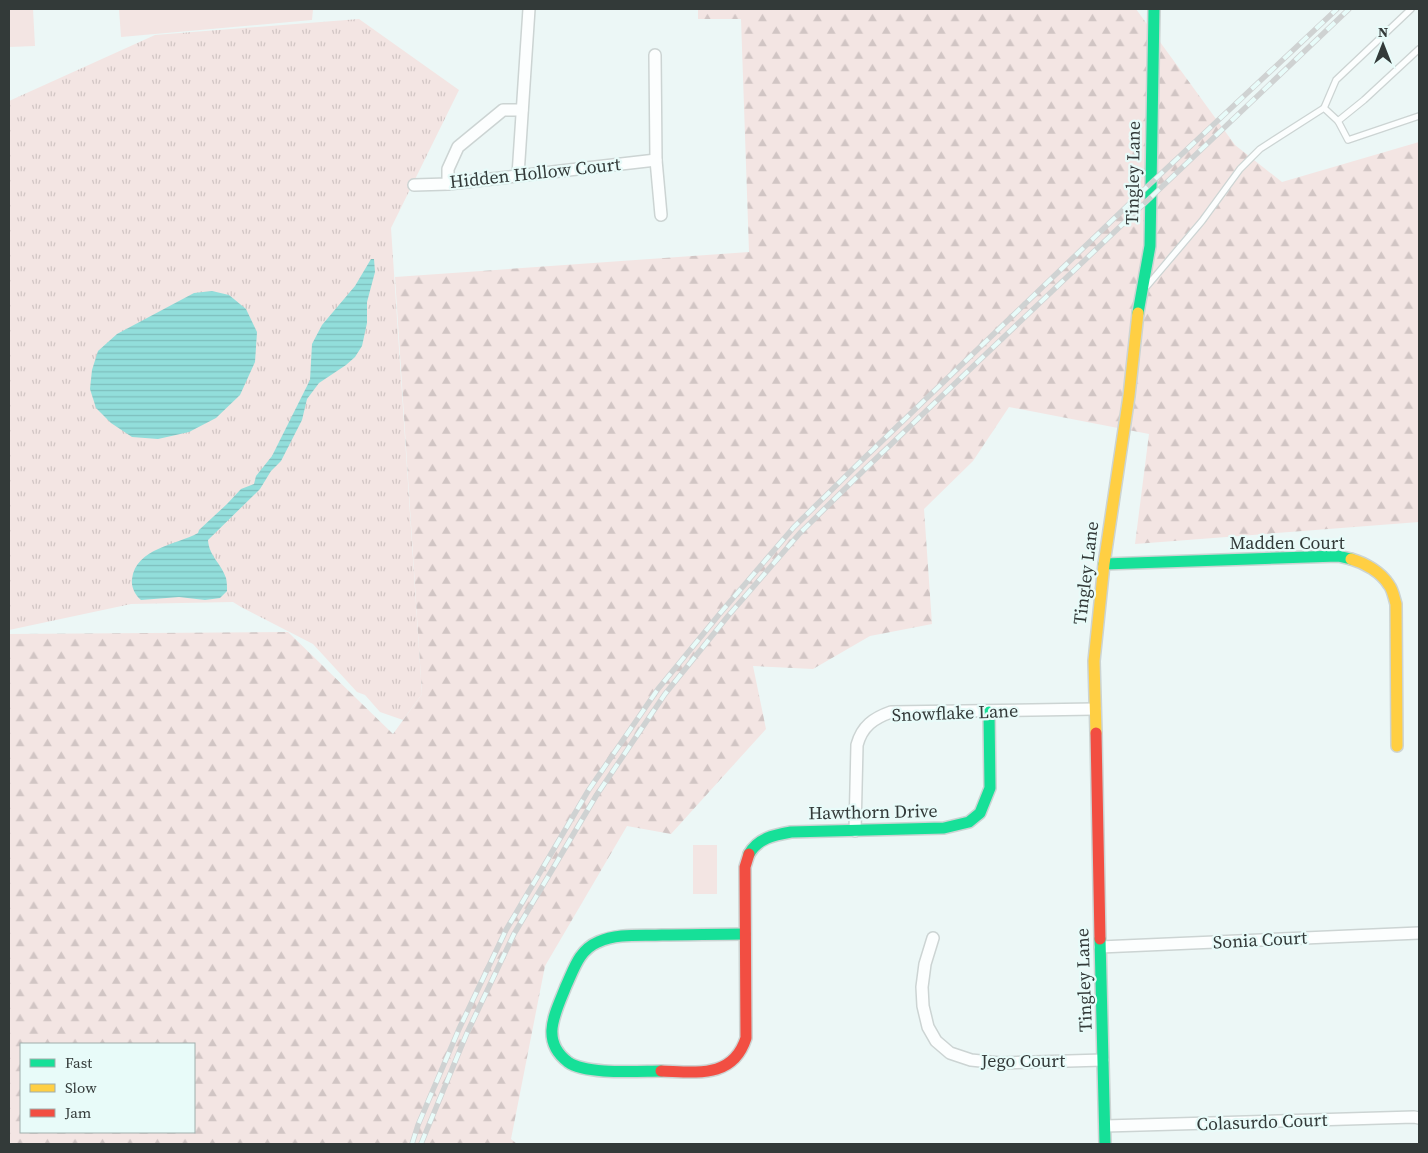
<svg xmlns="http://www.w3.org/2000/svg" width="1428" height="1153" viewBox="0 0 1428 1153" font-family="'Source Serif 4',serif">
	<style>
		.grass { fill: url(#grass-tufts) }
		.forest { fill: url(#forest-firs); fill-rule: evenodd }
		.garden { fill: #f3e5e3 }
		.water { fill: url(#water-rules) }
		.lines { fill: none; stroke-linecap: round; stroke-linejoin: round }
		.lane-casing { stroke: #ccd4d3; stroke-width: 8 }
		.street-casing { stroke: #ccd4d3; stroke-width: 14 }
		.fast-casing { stroke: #ccd4d3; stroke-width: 14 }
		.slow-casing { stroke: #ccd4d3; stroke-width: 14 }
		.jam-casing { stroke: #ccd4d3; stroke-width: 14 }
		.lane { stroke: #fcfefe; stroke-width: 5.5 }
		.street { stroke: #fcfefe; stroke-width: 11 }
		.fast { stroke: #16e098; stroke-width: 11 }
		.slow { stroke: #ffcf43; stroke-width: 11 }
		.jam { stroke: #f24e42; stroke-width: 11 }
		.rail-casing { stroke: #cfd2d2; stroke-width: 5.5 }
		.rail { stroke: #e8fbf9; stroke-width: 4; stroke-dasharray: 11; stroke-linecap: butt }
		.labels { text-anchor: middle; stroke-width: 4.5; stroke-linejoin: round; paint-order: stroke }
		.street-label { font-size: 18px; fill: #333a39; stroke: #e8fbf9 }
	</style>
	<defs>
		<pattern id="grass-tufts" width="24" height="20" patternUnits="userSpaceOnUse" patternTransform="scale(1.25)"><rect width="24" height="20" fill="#f3e5e3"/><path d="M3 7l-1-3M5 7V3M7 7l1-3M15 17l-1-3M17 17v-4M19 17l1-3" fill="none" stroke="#d1c5c4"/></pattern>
		<pattern id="forest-firs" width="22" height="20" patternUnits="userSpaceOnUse" patternTransform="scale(1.25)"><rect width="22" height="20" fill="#f3e5e3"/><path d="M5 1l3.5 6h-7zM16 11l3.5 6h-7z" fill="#d1c5c4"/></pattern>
		<pattern id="water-rules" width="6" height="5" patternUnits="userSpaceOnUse" patternTransform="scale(1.25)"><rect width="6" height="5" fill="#92dedb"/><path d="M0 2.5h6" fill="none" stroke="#7ebfbd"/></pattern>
	</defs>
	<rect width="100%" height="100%" fill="#ecf7f6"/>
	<!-- grass -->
	<path class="grass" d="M359,19L459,90L391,228L422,694L403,720L380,712L365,695L357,692L313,644L241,607L233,602L131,604L9,630V101L155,35Z"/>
	<!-- forest -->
	<path class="forest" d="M698,9H1136L1235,145L1282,182L1419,142V522L1135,544L1149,434L1009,407L973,461L924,509L932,624L870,636L813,669L753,666L766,729L671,834L627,826L545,966L511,1139L517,1144H9V634L288,632L393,734L422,694L395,277L749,252L741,19H698ZM21,1044H194V1132H21Z"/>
	<!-- garden -->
	<g class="garden">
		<path d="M9,9H33L35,46L9,47Z"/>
		<path d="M119,9H313L312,20L121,37Z"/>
		<rect x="693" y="845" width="24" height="49"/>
	</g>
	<!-- water -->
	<g class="water">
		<path d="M371,259H374L375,272L367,302V323L362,346L355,357L346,365L319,383L307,399L302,420L281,461L271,471L260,489L208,540C209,556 221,563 226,578C227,582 227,587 227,591L220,598L205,600L179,597L141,600C135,595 131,587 132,579C136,548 176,545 198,533L199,530L227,504L241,489L254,484L256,476L272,456L310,380L312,344L322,325L355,286Z"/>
		<path d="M212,291L229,295L246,309L257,332L255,362L240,395L216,418L189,432L158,439L132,437L111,423L96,408L90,389L92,370L98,351L117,334L194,293Z"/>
	</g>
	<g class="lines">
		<defs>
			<g id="lane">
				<path d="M1324,108L1336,80L1411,9"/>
				<path d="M1338,121L1364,100L1419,49"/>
				<path d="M1147,286L1202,221L1240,169L1260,149L1324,108L1338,121L1348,140L1419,116"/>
			</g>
			<g id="street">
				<path d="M655,55L656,160L661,215"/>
				<path d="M518,175L529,9"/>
				<path d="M448,184V169L458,147L503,110H522"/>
				<path d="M414,185L448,184L656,160"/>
				<path d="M855,831L857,745C862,726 874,718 891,712L1095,709"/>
				<path d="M933,938L925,964L922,987L923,1006L928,1027L936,1041L950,1053L971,1060L1000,1063L1103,1060"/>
				<path d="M1100,947L1419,933"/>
				<path d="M1105,1126L1414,1117L1419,1118"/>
			</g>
			<g id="fast">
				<path d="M1138,313L1150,246L1154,9"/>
				<path d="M1104,564L1338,556L1351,559"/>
				<path d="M749,854C758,838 774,835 791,832L944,828L969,822L980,813L990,788L989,712"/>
				<path d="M1100,939L1105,1144"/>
				<path d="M661,1071C639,1071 586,1075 568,1062C539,1040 556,1012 566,986C574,969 579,950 598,942C618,933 641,936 662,935C689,935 717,934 745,934"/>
			</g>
			<g id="slow">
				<path d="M1351,559C1365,563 1381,572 1389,585C1393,590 1394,598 1396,604L1397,746"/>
				<path d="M1096,733L1094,661L1104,564L1129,396L1138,313"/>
			</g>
			<g id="jam">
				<path d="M1096,733L1100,939"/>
				<path d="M661,1071C696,1072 733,1079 746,1038L745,867L749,854"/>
			</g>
		</defs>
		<!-- lane casing -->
		<use href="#lane" class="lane-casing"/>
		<!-- street casing -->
		<use href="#street" class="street-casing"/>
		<!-- fast casing -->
		<use href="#fast" class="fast-casing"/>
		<!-- slow casing -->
		<use href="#slow" class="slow-casing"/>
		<!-- jam casing -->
		<use href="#jam" class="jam-casing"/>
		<!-- lane -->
		<use href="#lane" class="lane"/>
		<!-- street -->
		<use href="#street" class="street"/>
		<!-- fast -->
		<use href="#fast" class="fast"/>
		<!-- slow -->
		<use href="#slow" class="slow"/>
		<!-- jam -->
		<use href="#jam" class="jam"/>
		<defs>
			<g id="rail">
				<path d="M412,1144L418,1125L459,1029L506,930L588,791L658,689L722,611L794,527L858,464L1150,184L1337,9"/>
				<path d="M421,1144L467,1033L514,934L596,796L665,694L728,616L800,533L864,470L1349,9"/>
			</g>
		</defs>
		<!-- rail casing -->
		<use href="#rail" class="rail-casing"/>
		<!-- rail -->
		<use href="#rail" class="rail"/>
	</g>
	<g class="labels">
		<!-- street labels -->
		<g class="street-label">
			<text transform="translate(535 173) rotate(-6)" y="6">Hidden Hollow Court</text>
			<text transform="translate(1133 173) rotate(-89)" y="6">Tingley Lane</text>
			<text x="1287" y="549">Madden Court</text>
			<text transform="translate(1086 573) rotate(-83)" y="6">Tingley Lane</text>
			<text transform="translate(955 713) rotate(-2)" y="6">Snowflake Lane</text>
			<text transform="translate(873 812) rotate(-1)" y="6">Hawthorn Drive</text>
			<text transform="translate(1260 940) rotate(-3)" y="6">Sonia Court</text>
			<text transform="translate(1084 980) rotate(-92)" y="6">Tingley Lane</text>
			<text x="1023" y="1067">Jego Court</text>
			<text transform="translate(1262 1122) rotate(-2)" y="6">Colasurdo Court</text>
		</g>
	</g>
	<!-- border -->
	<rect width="1428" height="1153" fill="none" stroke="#333a39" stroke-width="20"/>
	<!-- legend -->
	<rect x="20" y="1043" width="175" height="90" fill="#e8fbf9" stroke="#a0aeac"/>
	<rect x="30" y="1059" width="25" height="8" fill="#16e098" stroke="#a0aeac"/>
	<text x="65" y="1068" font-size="15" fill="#333a39">Fast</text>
	<rect x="30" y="1084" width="25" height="8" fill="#ffcf43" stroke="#a0aeac"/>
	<text x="65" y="1093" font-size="15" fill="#333a39">Slow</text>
	<rect x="30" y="1109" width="25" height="8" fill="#f24e42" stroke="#a0aeac"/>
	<text x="65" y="1118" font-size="15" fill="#333a39">Jam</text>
	<!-- north arrow -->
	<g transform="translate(1383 45)" stroke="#e8fbf9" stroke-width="4" paint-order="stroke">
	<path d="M0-4L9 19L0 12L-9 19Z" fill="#333a39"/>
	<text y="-8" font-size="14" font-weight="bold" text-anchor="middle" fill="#333a39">N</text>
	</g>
</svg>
